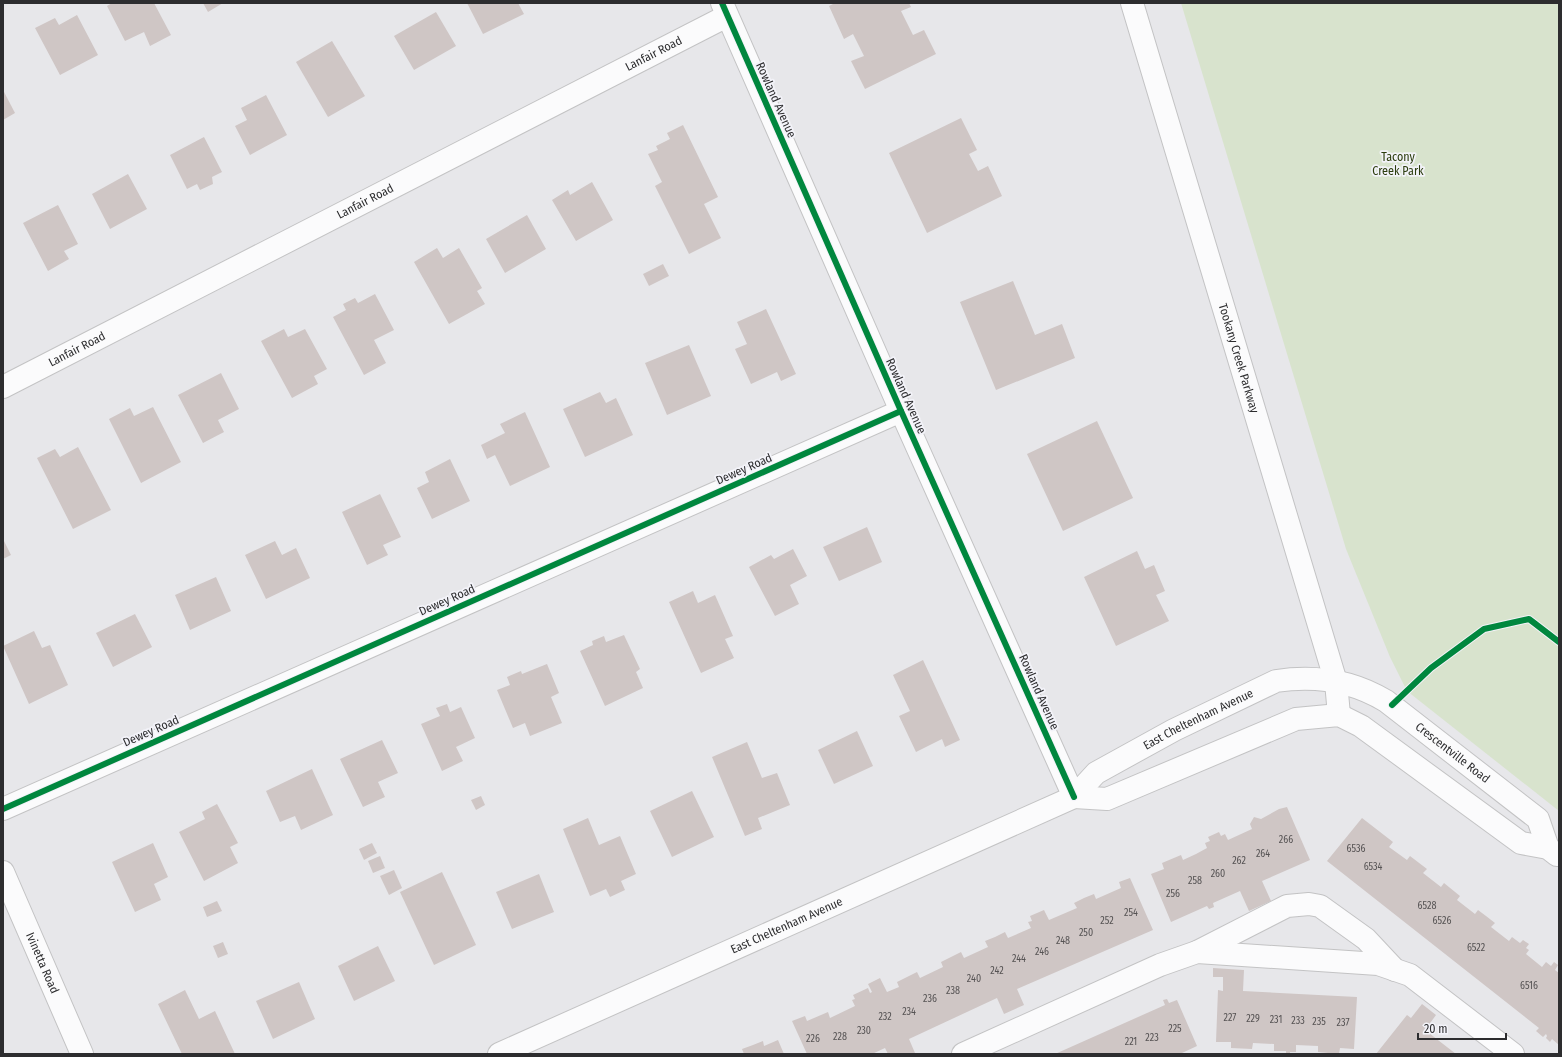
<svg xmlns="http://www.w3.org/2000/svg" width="1562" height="1057" viewBox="0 0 1562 1057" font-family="'Fira Sans Condensed',sans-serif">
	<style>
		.green { fill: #d8e3cd }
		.building { fill: #cfc6c5 }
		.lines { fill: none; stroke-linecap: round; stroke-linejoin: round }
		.minor-casing { stroke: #c3c3c4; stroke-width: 24 }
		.major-casing { stroke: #c3c3c4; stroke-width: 24 }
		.highway-casing { stroke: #c3c3c4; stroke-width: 24 }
		.minor { stroke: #fbfbfc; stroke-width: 22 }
		.major { stroke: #fbfbfc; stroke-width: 22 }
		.highway { stroke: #fbfbfc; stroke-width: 22 }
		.cycleway-casing { stroke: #f3f3f9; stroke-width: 8 }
		.cycleway { stroke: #00873e; stroke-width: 6 }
		.labels { text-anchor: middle; stroke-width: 3.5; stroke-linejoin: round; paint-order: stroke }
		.number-label { font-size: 10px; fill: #565354 }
		.street-label { font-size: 12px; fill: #2d2d2f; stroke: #f3f3f9 }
		.park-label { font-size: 12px; fill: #2c3d0e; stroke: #f3f3f9 }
	</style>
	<rect width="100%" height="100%" fill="#e7e7ea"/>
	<!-- green -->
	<path class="green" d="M1181,3H1559V811L1407,691L1390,657L1346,549Z"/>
	<!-- building -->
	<g class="building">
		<path d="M112,3H154L171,35L150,46L144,32L125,41L107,6Z"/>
		<path d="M203,3H223L208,12Z"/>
		<path d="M467,3H518L524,14L483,34Z"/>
		<path d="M835,3H909L911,7L901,11L913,35L924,30L936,54L865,89L851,61L864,56L853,34L844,39L829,6Z"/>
		<path d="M436,12L456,46L414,70L394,36Z"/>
		<path d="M77,15L98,55L60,75L35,28L55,18L59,25Z"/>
		<path d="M332,41L365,96L328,117L296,62Z"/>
		<path d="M3,90L15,113L3,120Z"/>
		<path d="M266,95L287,135L250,155L235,126L247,120L241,108Z"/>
		<path d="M961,118L977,150L969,154L978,171L988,166L1002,196L927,233L889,153Z"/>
		<path d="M683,125L718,197L704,204L721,238L689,254L655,186L662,182L648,154L658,150L656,146L670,139L667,133Z"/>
		<path d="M204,137L222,172L212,177L213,184L200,190L197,184L187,189L170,155Z"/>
		<path d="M128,174L147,209L110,229L92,194Z"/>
		<path d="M592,182L613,220L576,241L552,200L568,190L570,195Z"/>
		<path d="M58,205L78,244L64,251L69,259L48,271L23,223Z"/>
		<path d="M527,215L546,249L505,273L486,239Z"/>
		<path d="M437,248L443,258L459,248L482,288L477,291L485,304L449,324L414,262Z"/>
		<path d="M663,264L669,276L649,286L643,274Z"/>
		<path d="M1013,281L1035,335L1062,324L1075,358L996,390L960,302Z"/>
		<path d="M375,294L394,330L374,340L386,363L364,375L333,317L346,310L343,304L355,298L358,303Z"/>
		<path d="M766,309L796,374L781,381L777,372L751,384L735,349L747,344L737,322Z"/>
		<path d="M284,329L288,337L305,329L327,369L314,376L318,384L292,398L261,341Z"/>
		<path d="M689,345L711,396L667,415L645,363Z"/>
		<path d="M221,373L239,409L218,420L224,432L203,443L178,395Z"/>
		<path d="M600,392L606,403L616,398L633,435L585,457L563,409Z"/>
		<path d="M153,407L181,462L141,483L109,419L130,408L134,416Z"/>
		<path d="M525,412L550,467L510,486L495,455L487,459L481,445L505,433L500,424Z"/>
		<path d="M1097,421L1133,498L1063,531L1027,454Z"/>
		<path d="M78,447L111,510L73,529L37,458L55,449L60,457Z"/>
		<path d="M450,459L470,501L432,519L417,488L429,482L425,472Z"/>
		<path d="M380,494L401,537L383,545L388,555L367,565L342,512Z"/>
		<path d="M867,527L882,562L839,581L823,547Z"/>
		<path d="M3,539L11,555L3,559Z"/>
		<path d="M275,541L282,555L296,548L310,578L266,599L245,555Z"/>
		<path d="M793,549L807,576L790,585L799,604L775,616L749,567L771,555L774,559Z"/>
		<path d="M1137,551L1145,569L1154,565L1165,591L1156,595L1169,621L1116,646L1084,577Z"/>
		<path d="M216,577L231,611L190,630L175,595Z"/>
		<path d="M693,591L698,603L715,595L733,636L725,639L734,658L701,673L669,602Z"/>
		<path d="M135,614L152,647L113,667L96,633Z"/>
		<path d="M34,631L42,648L50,645L68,685L29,704L3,646Z"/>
		<path d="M624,635L640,669L636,672L643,688L605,706L580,651L593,645L592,641L604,636L606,642Z"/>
		<path d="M923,660L960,740L945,747L942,739L916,752L899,716L910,711L893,675Z"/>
		<path d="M547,664L559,693L551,697L562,723L530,736L525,723L513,728L497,690L510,685L507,677L521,671L522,674Z"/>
		<path d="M447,704L450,712L461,707L475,738L456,747L463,761L442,771L421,724L440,716L436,708Z"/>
		<path d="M857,731L873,766L834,784L818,750Z"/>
		<path d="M382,740L398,773L378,782L385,797L363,807L340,759Z"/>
		<path d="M747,742L762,778L777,773L790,805L758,818L762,829L745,836L712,757Z"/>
		<path d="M312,769L333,815L301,830L295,816L280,822L266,791Z"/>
		<path d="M692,791L714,837L672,857L650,811Z"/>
		<path d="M481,796L485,805L476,810L471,800Z"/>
		<path d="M217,804L238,843L230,847L238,863L204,881L179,832L205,819L202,812Z"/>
		<path d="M1287,807L1310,860L1262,881L1271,901L1249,911L1240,891L1213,903L1214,907L1209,909L1207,906L1171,922L1151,874L1164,869L1162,863L1181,855L1183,860L1196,854L1207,848L1205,843L1210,841L1208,837L1219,832L1221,836L1225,834L1228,840L1252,829L1250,824L1254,817L1261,819L1279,809Z"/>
		<path d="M588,818L599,845L620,836L636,874L621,881L625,890L610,897L606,889L590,896L563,829Z"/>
		<path d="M1362,818L1393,842L1389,847L1407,860L1410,856L1427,869L1423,873L1441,887L1444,883L1460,896L1457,900L1475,914L1478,910L1486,916L1495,923L1491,927L1509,941L1512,937L1520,943L1523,940L1529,944L1526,948L1529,950L1526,954L1542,967L1546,962L1551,966L1554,962L1558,965L1555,970L1559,973V1045L1552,1039L1550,1042L1546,1038L1547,1036L1546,1034L1543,1037L1536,1031L1539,1028L1327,861Z"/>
		<path d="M153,843L168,877L154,884L161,900L135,912L112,862Z"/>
		<path d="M372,843L377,853L364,860L359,849Z"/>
		<path d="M380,856L385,868L373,873L368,861Z"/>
		<path d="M394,870L402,888L389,895L380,876Z"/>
		<path d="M442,872L476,945L434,965L400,892Z"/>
		<path d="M539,874L554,912L512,929L496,892Z"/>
		<path d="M1130,878L1153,930L1017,989L1024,1005L1004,1014L997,998L909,1039L915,1053L912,1054H888L885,1048L872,1054H807L792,1021L805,1016L807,1021L828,1012L830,1018L855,1006L852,1000L855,999L853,995L868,988L870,993L872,992L868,984L880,978L887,992L899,987L897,982L917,972L920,978L943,967L941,962L961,952L964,958L988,947L985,941L995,937L1005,932L1008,938L1031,928L1028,922L1032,921L1030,916L1044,910L1049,920L1077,908L1074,903L1084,898L1094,894L1096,899L1121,888L1119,882Z"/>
		<path d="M217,901L222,911L207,917L203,907Z"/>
		<path d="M223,942L228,954L218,958L213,946Z"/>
		<path d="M378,946L395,981L354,1001L338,966Z"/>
		<path d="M1213,968L1244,970L1243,991L1357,997L1354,1049L1340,1048L1339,1054L1328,1053L1318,1052V1046L1296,1045V1052H1290V1054H1286V1051H1274V1044L1253,1043L1252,1049L1231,1048V1042H1216L1218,990L1223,991V977H1213Z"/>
		<path d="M299,982L315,1019L273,1039L256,1001Z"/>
		<path d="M185,990L199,1019L215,1011L235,1054H182L158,1004Z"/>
		<path d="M1167,999L1169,1003L1177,1000L1197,1046L1182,1053L1183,1054H1055L1165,1005L1163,1000Z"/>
		<path d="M1422,1004L1436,1015L1425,1030L1456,1054H1376L1407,1015L1411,1018Z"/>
		<path d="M778,1040L784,1054H744L742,1049L753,1045L763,1041L764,1046Z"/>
	</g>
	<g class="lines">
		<defs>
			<g id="minor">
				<path d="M722,3L901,411L1074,797"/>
				<path id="s1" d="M3,387L727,16"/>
				<path d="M3,809L901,411"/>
				<path id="s2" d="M3,872L82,1054"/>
				<path d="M1197,952L1287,906L1309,904L1320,906L1366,939L1395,970"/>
				<path d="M963,1054L1160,965L1197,952L1378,964L1410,975L1513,1054"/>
			</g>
			<g id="major">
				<path id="s3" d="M1132,3L1336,682L1339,715"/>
			</g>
			<g id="highway">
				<path d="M1074,797L1107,799L1296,719L1339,715L1361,726L1521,843L1548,848L1557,855"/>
				<path id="s4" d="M499,1054L1074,797L1096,773L1174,730L1276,681C1315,675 1353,681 1386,701L1538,819L1548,848"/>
			</g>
		</defs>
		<!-- minor casing -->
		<use href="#minor" class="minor-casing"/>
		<!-- major casing -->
		<use href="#major" class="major-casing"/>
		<!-- highway casing -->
		<use href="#highway" class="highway-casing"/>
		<!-- minor -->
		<use href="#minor" class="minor"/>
		<!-- major -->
		<use href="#major" class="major"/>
		<!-- highway -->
		<use href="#highway" class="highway"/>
		<defs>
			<g id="cycleway">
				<path d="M722,3L901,411L1074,797"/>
				<path d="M1392,705L1431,668L1484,629L1529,619L1559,642"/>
				<path d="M3,809L901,411"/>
			</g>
		</defs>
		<!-- cycleway casing -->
		<use href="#cycleway" class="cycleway-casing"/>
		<!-- cycleway -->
		<use href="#cycleway" class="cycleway"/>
	</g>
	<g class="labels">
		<!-- number labels -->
		<g class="number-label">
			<text x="1286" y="843">266</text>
			<text x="1356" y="852">6536</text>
			<text x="1263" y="857">264</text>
			<text x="1239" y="864">262</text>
			<text x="1373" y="870">6534</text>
			<text x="1218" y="877">260</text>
			<text x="1195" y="884">258</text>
			<text x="1173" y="897">256</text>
			<text x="1427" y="909">6528</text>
			<text x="1131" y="916">254</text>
			<text x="1107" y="924">252</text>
			<text x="1442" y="924">6526</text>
			<text x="1086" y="936">250</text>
			<text x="1063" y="944">248</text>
			<text x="1476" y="951">6522</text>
			<text x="1042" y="955">246</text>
			<text x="1019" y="962">244</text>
			<text x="997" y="974">242</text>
			<text x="974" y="982">240</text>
			<text x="1529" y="989">6516</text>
			<text x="953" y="994">238</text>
			<text x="930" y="1002">236</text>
			<text x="909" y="1015">234</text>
			<text x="885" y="1020">232</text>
			<text x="1230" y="1021">227</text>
			<text x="1253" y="1022">229</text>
			<text x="1276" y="1023">231</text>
			<text x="1298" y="1024">233</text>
			<text x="1319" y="1025">235</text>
			<text x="1343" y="1026">237</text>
			<text x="1175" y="1032">225</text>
			<text x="864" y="1034">230</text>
			<text x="840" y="1040">228</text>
			<text x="1152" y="1041">223</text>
			<text x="813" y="1042">226</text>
			<text x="1131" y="1045">221</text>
		</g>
		<!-- street labels -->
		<g class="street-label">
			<text dy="4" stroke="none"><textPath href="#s1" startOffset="731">Lanfair Road</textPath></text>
			<text transform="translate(776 100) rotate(66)" y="4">Rowland Avenue</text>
			<text dy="4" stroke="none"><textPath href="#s1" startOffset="407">Lanfair Road</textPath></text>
			<text dy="4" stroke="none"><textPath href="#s1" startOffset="83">Lanfair Road</textPath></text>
			<text dy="4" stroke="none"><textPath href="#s3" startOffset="371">Tookany Creek Parkway</textPath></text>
			<text transform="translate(906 396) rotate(66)" y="4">Rowland Avenue</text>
			<text transform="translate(744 469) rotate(-24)" y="4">Dewey Road</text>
			<text transform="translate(447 600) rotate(-24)" y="4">Dewey Road</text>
			<text transform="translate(1039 692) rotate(66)" y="4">Rowland Avenue</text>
			<text dy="4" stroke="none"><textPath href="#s4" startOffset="778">East Cheltenham Avenue</textPath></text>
			<text transform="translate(151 731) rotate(-24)" y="4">Dewey Road</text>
			<text dy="4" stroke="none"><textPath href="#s4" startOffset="1063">Crescentville Road</textPath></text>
			<text dy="4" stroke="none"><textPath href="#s4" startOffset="315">East Cheltenham Avenue</textPath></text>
			<text dy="4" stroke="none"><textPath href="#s2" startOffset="99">Ivinetta Road</textPath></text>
		</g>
		<!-- park labels -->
		<g class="park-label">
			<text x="1398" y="161">Tacony<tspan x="1398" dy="14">Creek Park</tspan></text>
		</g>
	</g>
	<!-- border -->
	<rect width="1562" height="1057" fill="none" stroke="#2d2d2f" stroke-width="8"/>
	<!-- scale -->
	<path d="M1418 1033v6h88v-6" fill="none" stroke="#2d2d2f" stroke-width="2"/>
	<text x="1424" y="1033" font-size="12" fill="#2d2d2f" stroke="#f3f3f9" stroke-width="3" paint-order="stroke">20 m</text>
</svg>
